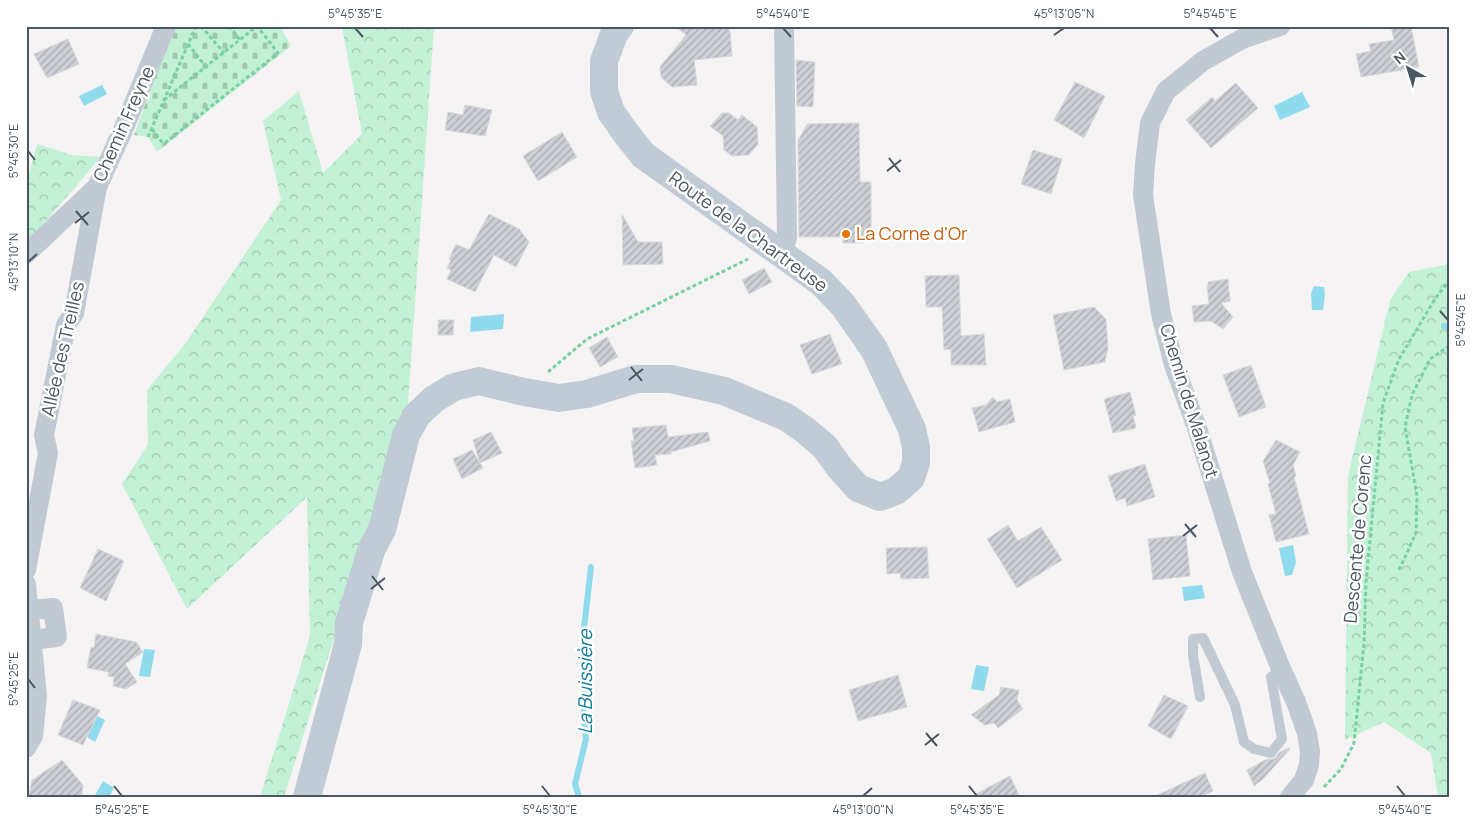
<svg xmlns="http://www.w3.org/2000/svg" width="1475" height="823" viewBox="0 0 1475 823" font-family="Manrope,sans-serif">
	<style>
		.forest { fill: url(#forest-crowns) }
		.cemetery { fill: url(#cemetery-stones) }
		.water { fill: #90daee }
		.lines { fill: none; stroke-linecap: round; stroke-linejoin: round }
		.stream { stroke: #90daee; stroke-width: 6 }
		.building { fill: url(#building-hatch); stroke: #d7d9de }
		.path { stroke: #7ad0a6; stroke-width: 3; stroke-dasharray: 4 2.5; stroke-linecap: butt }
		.lane { stroke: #c1cad2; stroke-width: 10 }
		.street { stroke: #c1cad2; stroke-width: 20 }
		.secondary { stroke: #c1cbd6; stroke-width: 28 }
		.ticks { fill: none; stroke: #4a5661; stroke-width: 2 }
		.food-dot { fill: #e8710a; stroke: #fff; stroke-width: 2 }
		.labels { text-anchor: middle; stroke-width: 5; stroke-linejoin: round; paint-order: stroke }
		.street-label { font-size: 18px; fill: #4a5661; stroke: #fff }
		.food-label { font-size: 18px; fill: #c56008; stroke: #fff; text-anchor: start }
		.water-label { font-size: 19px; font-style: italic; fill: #0c7c9b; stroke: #fff }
		.neatline { fill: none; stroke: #4a5661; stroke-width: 2 }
		.ticks-label { font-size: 12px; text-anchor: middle; fill: #4a5661 }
	</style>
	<defs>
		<pattern id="forest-crowns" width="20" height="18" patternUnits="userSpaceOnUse" patternTransform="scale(1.25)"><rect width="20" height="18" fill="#c3f1d5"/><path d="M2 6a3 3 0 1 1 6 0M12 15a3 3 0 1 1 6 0" fill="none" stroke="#a0c6b0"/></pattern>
		<pattern id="cemetery-stones" width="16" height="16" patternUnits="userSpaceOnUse" patternTransform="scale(1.25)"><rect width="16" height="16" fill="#c3f1d5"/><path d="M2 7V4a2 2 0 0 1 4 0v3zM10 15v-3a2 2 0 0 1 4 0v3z" fill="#a0c6b0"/></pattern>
		<pattern id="building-hatch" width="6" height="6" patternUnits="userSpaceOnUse" patternTransform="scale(1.25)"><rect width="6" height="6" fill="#cdcfd5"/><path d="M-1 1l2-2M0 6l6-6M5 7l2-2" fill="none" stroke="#a8abb0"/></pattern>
	</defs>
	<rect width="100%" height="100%" fill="#f5f3f3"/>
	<!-- forest -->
	<g class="forest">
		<path d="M434,26L408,405L284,797H260L310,636L307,497L187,609L122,484L148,445L147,390L185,344L281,200L263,121L299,91L323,173L362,134L342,27Z"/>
		<path d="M37,144L72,155L101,157L26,244V185Z"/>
		<path d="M1449,264V797H1438L1431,753L1384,722L1345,740L1348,476L1390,300L1409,272Z"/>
	</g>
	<!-- cemetery -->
	<path class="cemetery" d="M173,26H280L291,46L157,152L148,137L134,135Z"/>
	<!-- water -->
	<g class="water">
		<path d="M102,85L107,94L84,106L79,96Z"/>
		<path d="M1302,92L1310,107L1280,120L1274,106Z"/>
		<path d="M1314,286L1324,287L1325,294L1323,310H1312L1311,293Z"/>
		<path d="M504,314L503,329L470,332L471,317Z"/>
		<path d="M1293,545L1296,562L1292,575L1285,576L1279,548Z"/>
		<path d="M1202,585L1205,598L1184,601L1182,587Z"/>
		<path d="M144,649L155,650L150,677L139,676Z"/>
		<path d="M976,665L989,667L984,691L971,689Z"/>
		<path d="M97,716L105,720L95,742L87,737Z"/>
		<path d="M103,781L114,788L109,797H94Z"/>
	</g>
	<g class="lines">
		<!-- stream -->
		<g class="stream">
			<path d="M1444,326L1449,327"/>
			<path d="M579,797L575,784L586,739L584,718V628L591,567"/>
		</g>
	</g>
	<!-- building -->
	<g class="building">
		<path d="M675,26H724L730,31L732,56L694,60L697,85L672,87L661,77L660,67L686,35Z"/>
		<path d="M1391,26H1411L1419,67L1361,77L1356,54L1371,51L1369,44L1394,40Z"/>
		<path d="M68,39L79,64L47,78L34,54Z"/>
		<path d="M796,60L815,62L813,107L797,106Z"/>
		<path d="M1075,82L1105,96L1084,138L1054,120Z"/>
		<path d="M1236,83L1258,108L1211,148L1186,120L1212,97L1215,101Z"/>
		<path d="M465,105L492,110L485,136L445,130L448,112L463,115Z"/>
		<path d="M722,113H729L738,120L742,115L757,127L758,144L749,155L732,156L724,150L723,136L710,126Z"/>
		<path d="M859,123L860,182H871V230H864V243H843V237H799L798,141L807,124Z"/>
		<path d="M562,132L577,157L538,181L523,156Z"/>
		<path d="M1033,150L1062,159L1051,194L1021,184Z"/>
		<path d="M489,214L519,229L529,242L516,267L494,255L475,292L447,279L451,270L447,268L451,260L449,259L456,244L469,250Z"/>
		<path d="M622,214L638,242H662L663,264L623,265Z"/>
		<path d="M764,268L772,282L749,294L742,280Z"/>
		<path d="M959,275L961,336L984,334L986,365H951V349L944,350L942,307H926L925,276Z"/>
		<path d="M1228,279L1230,301L1221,303L1233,317L1223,329L1211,321L1194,322L1192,306L1209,304L1207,286L1208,288V282Z"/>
		<path d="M1094,307L1106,319L1108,348L1105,362L1064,370L1053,315Z"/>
		<path d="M438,320H454L453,335H438Z"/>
		<path d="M830,334L842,364L812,374L800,345Z"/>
		<path d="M607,337L618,357L600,367L589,348Z"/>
		<path d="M1251,365L1266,407L1239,417L1223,375Z"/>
		<path d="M1130,392L1136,415L1133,416L1136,428L1113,433L1104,399Z"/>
		<path d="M993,397L997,402L1010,399L1015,422L979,432L972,408L986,405Z"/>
		<path d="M666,425L668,437L708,432L710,441L671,452V454L655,455L657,465L635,468L631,441H634L632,428Z"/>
		<path d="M491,432L502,453L480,463L473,440Z"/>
		<path d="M1276,440L1300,452L1293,465L1296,476L1294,477L1309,534L1276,542L1269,515L1276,514L1268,484L1270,483L1263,461Z"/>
		<path d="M472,450L483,468L462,479L453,459Z"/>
		<path d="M1145,464L1155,497L1127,506L1125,498L1116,501L1108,476Z"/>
		<path d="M1008,525L1018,541L1041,527L1062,560L1017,588L987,539Z"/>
		<path d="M1186,535L1190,576L1153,580L1148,539Z"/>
		<path d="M927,547L929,578L901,579L900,573L887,574L886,548Z"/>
		<path d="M98,549L124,561L106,601L80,588Z"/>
		<path d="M96,634L136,642L143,652L125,664L137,682L126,689L113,686L114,677L108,676L109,672L87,668L91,647L94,648Z"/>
		<path d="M898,675L907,707L858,721L849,690Z"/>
		<path d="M1001,687L1019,690L1017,700L1023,709L998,728L994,723L985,725L971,715L999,695Z"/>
		<path d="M1164,695L1188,706L1171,739L1148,726Z"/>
		<path d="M73,700L100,710L83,745L58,735Z"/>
		<path d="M1289,748L1290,749L1263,779L1254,786L1247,770L1267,759H1274L1280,752Z"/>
		<path d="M62,760L83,785L82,797H29L32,780Z"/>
		<path d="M1205,773L1213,791L1200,797H1153Z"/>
		<path d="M1010,776L1020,797H970Z"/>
	</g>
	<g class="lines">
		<!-- path -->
		<g class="path">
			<path d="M201,26L224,53"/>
			<path d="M229,26L240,40"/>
			<path d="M188,44L206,67"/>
			<path d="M164,100L257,26"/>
			<path d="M152,129L162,142L165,143L278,53L257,26"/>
			<path d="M148,137L196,26"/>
			<path d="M548,372L587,339L748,259"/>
			<path d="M1399,570L1416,533L1417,496L1405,427L1412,395L1430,359L1449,346"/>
			<path d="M1324,787L1341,769L1354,743L1364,643L1366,582L1383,403L1399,359L1435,299L1449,280"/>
		</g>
		<!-- lane -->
		<path class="lane" d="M1200,697L1193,655V639L1203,638L1235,705L1244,742L1254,749L1271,753L1282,739L1271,677L1281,669"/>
		<!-- street -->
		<g class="street">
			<path d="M1280,26L1242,39L1203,61L1166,91L1150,123L1145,164L1143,195L1161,314L1174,365L1196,425L1242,572L1281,669L1296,702L1307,733L1310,752L1309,765L1304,780L1290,797"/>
			<path d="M26,254L97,187L123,130L166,26"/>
			<path d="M782,255L787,237L784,26"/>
			<path d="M26,570L48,453L44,435L66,325L74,313L97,187"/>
			<path d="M26,584L37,696L33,736L26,748"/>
			<path d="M28,610L53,608L57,637L31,640"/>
		</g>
		<!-- secondary -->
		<path class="secondary" d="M307,797L348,644L349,623L372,548L382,530L406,435L417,415L434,399L454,387L479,381L524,392L559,398L587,394L636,379H671L724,391L786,417L805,430L825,447L840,468L858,488L880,497L896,491L911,478L916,463V447L912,429L874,349L843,305L821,282L643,155L625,132L611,112L604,91V61L614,34L620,26"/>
	</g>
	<!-- ticks -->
	<path class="ticks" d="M355,28L363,37M783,28L791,37M1210,28L1218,37M1054,35L1064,28M28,151L35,160M889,158L900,172M887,171L901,160M76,211L88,225M75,223L89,212M28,262L37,254M1440,311L1448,320M631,367L642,381M629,380L643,369M1185,524L1196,537M1183,536L1197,525M372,576L383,590M371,589L385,578M28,679L35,688M926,733L937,746M925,745L939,734M114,786L122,796M542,786L550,796M969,786L977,796M1397,786L1405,796M863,796L872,788"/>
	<!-- markers -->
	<circle class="food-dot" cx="846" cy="234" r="5"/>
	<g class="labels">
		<!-- street labels -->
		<g class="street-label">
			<text transform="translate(124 124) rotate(-66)" y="6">Chemin Freyne</text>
			<text transform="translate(748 232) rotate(36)" y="6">Route de la Chartreuse</text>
			<text transform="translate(63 349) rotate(-77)" y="6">Allée des Treilles</text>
			<text transform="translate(1189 401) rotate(73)" y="6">Chemin de Malanot</text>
			<text transform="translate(1358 539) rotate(-85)" y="6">Descente de Corenc</text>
		</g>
		<!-- food labels -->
		<g class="food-label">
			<text x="856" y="240">La Corne d'Or</text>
		</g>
		<!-- water labels -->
		<g class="water-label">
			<text transform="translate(585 682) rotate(-90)" y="7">La Buissière</text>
		</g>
	</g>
	<!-- border -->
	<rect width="1475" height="823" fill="none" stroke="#ffffff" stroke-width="55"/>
	<!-- north arrow -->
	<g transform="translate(1408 68) rotate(321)" stroke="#ffffff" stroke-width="4" paint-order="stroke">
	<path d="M0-4L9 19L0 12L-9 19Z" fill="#4a5661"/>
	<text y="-8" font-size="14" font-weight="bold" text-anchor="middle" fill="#4a5661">N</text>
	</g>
	<rect x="28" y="28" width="1420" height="768" class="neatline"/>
	<g class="ticks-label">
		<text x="355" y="18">5°45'35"E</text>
		<text x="783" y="18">5°45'40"E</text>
		<text x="1064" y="18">45°13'05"N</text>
		<text x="1210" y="18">5°45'45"E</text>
		<text transform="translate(14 151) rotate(-90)" y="4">5°45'30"E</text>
		<text transform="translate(14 262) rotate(-90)" y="4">45°13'10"N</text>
		<text transform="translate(1461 320) rotate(-90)" y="4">5°45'45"E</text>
		<text transform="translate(14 679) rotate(-90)" y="4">5°45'25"E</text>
		<text x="122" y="814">5°45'25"E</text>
		<text x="550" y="814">5°45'30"E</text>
		<text x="863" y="814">45°13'00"N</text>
		<text x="977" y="814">5°45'35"E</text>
		<text x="1405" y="814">5°45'40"E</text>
	</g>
</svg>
